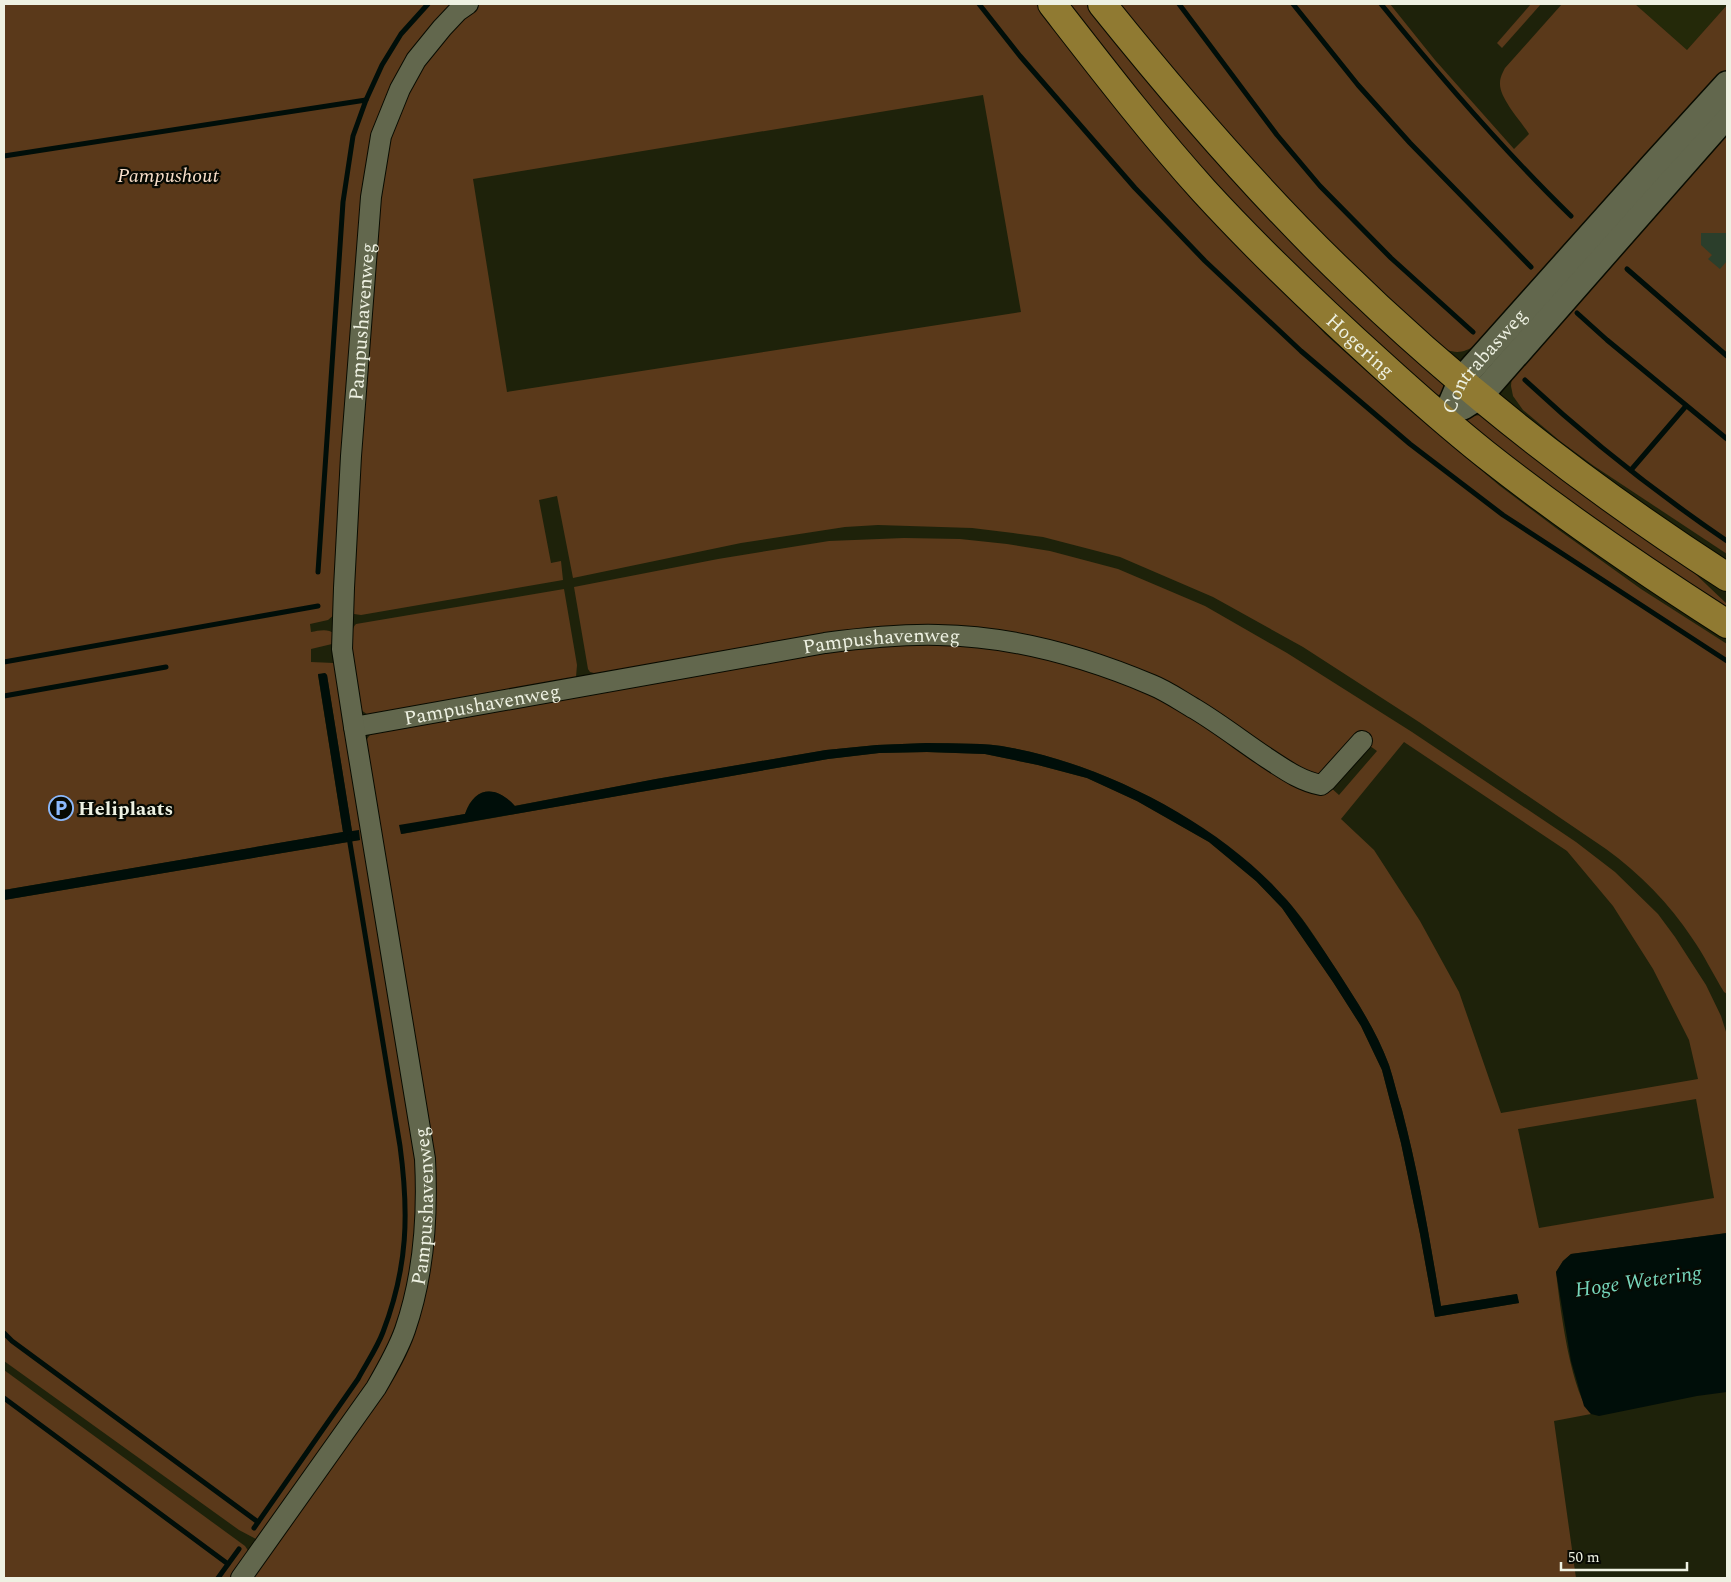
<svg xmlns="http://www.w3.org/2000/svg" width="1731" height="1582" viewBox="0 0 1731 1582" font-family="Spectral,serif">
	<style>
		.built { fill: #242909 }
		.green { fill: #5a391a; fill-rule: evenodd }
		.water { fill: #000e09 }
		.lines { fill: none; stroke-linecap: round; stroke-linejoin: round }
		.stream { stroke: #000e09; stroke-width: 5 }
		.building { fill: #2b3e2b }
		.minor-casing { stroke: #080b00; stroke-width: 22 }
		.tertiary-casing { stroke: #080b00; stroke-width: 28 }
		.trunk-casing { stroke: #080b00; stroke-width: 30 }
		.minor { stroke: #62674d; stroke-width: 20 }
		.tertiary { stroke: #62674d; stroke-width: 25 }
		.trunk { stroke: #907a32; stroke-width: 28 }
		.labels { text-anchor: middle; stroke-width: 4.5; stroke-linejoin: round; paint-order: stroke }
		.park-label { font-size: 20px; font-style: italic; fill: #f8dec9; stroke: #080a03 }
		.street-label { font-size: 20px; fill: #eef1e2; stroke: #080a03 }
		.poi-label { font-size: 20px; font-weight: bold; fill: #eef1e2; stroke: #080a03; text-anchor: start }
		.water-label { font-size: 21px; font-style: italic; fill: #77d7bc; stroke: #080a03 }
	</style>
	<rect width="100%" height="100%" fill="#1e220a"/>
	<!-- built -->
	<path class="built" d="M1635,4H1727V5L1687,50Z"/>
	<!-- green -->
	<g class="green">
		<path d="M4,4H458L388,100L335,614L328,620L310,624L311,632C319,631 327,628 335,634L332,644L311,649V662L334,663L338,668L417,1161V1235L403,1311L384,1360L260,1538L256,1539L239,1530L4,1361V900L360,840L352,831L327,675L325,673L318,675L343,832L4,890Z"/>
		<path d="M477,4H1036L1065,43L1082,63L1325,334L1406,407L1500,486L1556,528L1641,589L1727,644V994L1724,992C1713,974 1704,955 1692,938C1670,904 1639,873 1606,849L1419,722L1303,647L1213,597L1120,557L1043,537L1013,533L972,528L878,525L845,527L741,543L573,578L557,496L539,500L551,563L561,561L563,580L361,615L354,614L351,610L370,308L387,137L424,58ZM983,95L1021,312L507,392L473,179Z"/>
		<path d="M1061,4H1088L1106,27L1328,278L1402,349L1440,380L1444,386L1443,392L1439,395L1434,394L1347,317L1201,174Z"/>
		<path d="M1108,4H1390L1435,60L1514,149L1529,134C1521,121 1499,98 1500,83C1500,77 1503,72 1505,68L1562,4H1635L1687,50L1727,5V73L1478,344C1459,356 1453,353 1433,344L1283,196Z"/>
		<path d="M1531,4H1541L1502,48L1497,43Z"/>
		<path d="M1727,122V554L1594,466L1560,441L1523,410L1513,396L1511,386L1512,374Z"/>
		<path d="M1483,415L1688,567L1727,604V617L1661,575L1464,421L1468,416Z"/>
		<path d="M904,538L960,539L1007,544L1050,551L1118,569L1205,606L1287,653L1412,732L1576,842L1615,872L1658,914L1675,937L1706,985L1721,1016L1727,1035V1233L1571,1254L1563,1261L1556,1272C1560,1306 1570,1389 1591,1414L1554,1421L1576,1578H249C279,1536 309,1494 339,1453C364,1418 392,1383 407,1343C420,1309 429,1273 433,1237C436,1211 433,1184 432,1158L365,747C366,738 370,733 378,730L828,649L909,642L939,641L983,644L1016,649L1049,656L1107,674L1153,691L1196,715L1299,784L1317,790L1329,786L1339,795L1377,751L1359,738L1325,778C1313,783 1304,777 1294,771L1199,706L1156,680L1111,664L1050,645L1011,636L936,629L871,631L825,636L598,674L590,672L588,669L574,587L718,559L829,541ZM1404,742L1567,851L1613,906L1653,969L1689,1040L1698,1079L1501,1113L1459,992L1420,921L1374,850L1341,819ZM927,743C955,744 984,742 1012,748C1115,768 1218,825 1289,903C1307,922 1321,947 1336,969C1356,1000 1376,1030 1389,1065C1394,1080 1397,1096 1402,1110C1419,1175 1430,1241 1441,1306L1517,1294L1519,1303L1435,1317L1420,1234L1401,1143L1382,1070L1361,1026L1333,982L1282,908L1256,881L1209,842L1137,801L1087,778L1038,765L985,754L927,752L879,753L828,759L402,834L400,826L465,814C474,786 497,785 514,806L656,779L826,750L877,745ZM1696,1099L1714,1198L1539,1228L1518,1129Z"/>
		<path d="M564,589L577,665L576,677L572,679L371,717L361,710C358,692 343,637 356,624Z"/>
		<path d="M4,1370L245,1546L249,1552L233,1578H4Z"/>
	</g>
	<!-- water -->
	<g class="water">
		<path d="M325,673L327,675L352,831L359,830L360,840L4,900V890L343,832L318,674Z"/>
		<path d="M927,743C955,744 984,742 1012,748C1102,765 1207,818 1272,884C1278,891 1286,898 1292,906C1308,926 1322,948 1336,969C1356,1000 1376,1030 1389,1065C1394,1080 1397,1095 1402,1110C1419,1175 1430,1240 1441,1306L1517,1294L1519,1303L1435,1317L1420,1234L1401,1143L1382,1070L1361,1026L1333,982L1282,908L1256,881L1209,842L1137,801L1087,778L1038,765L985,754L927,752L879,753L828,759L401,834L399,825L465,814C475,786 496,785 515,806L656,779L826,750L877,745Z"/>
		<path d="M1727,1233V1392L1697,1396L1599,1416L1591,1414L1584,1406L1571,1361L1556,1272L1563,1261L1571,1254Z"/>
	</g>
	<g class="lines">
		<!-- stream -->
		<g class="stream">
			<path d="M979,4L1020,56L1135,188L1205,261L1301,351L1410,444L1503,515L1727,661"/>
			<path d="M1179,4L1277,135L1320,186L1391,258L1473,332"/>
			<path d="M1293,4L1358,85L1410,143L1531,267"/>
			<path d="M1381,4C1441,78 1503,150 1571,216"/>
			<path d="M4,156L366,100"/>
			<path d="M1627,269L1727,356"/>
			<path d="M1577,313L1607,340L1727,439"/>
			<path d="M1525,380C1586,437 1658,494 1727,541"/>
			<path d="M1631,470L1686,406"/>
			<path d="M318,572L343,202L353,136L366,100L382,65L401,34L428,4"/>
			<path d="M4,662L318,606"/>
			<path d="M4,696L166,667"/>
			<path d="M4,1333L12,1341L258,1522"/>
			<path d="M4,1398L228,1564"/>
			<path d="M254,1528L358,1379C366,1364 377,1348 383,1332C408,1267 409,1213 400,1146L349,837"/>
			<path d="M218,1578L239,1549"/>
		</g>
	</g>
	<!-- building -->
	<path class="building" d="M1701,233H1727V261L1720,269L1708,259L1712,255L1701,245Z"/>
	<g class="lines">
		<defs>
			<g id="minor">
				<path id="s1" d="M354,727L825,643C863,638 900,634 938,635C1010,636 1086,657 1152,685C1167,691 1181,701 1195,709C1220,724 1243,742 1267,758C1284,769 1300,781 1321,785L1326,781L1362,741"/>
				<path id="s2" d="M241,1578L376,1388C387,1369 398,1350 405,1330C424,1275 428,1217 425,1159L354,727L342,649L344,588L351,456L371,197L381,136L400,89L416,60L442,28L458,11L468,4"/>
			</g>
			<g id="tertiary">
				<path d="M1463,407L1480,396L1727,115"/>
				<path id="s3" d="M1444,420L1461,380L1654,164L1727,84"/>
			</g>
			<g id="trunk">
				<path id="s4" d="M1052,4C1101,67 1150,131 1204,191C1260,252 1321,310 1383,366C1416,396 1450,426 1485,454C1562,515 1644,571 1727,624"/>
				<path d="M1102,4C1175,95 1251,184 1335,266C1454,383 1587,487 1727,577"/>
			</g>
		</defs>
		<!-- minor casing -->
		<use href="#minor" class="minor-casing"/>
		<!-- tertiary casing -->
		<use href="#tertiary" class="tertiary-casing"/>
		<!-- trunk casing -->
		<use href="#trunk" class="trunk-casing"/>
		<!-- minor -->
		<use href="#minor" class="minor"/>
		<!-- tertiary -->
		<use href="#tertiary" class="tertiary"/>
		<!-- trunk -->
		<use href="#trunk" class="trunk"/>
	</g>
	<!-- icons -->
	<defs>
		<symbol id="parking-ring" viewBox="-11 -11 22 22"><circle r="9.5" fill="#080a03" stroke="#8bb9fc" stroke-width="1.5"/><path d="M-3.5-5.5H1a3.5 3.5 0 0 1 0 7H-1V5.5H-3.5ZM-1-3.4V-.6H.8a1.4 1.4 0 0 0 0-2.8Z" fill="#8bb9fc"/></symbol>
	</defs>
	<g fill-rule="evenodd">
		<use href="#parking-ring" x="47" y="794" width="28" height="28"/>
	</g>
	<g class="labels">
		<!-- park labels -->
		<g class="park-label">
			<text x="168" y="182">Pampushout</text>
		</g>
		<!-- street labels -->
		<g class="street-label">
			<text dy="7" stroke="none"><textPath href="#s2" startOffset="1316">Pampushavenweg</textPath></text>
			<text dy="7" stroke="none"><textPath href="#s4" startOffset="461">Hogering</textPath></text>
			<text dy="7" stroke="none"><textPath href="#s3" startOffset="72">Contrabasweg</textPath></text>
			<text dy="7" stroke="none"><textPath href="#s1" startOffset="535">Pampushavenweg</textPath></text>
			<text dy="7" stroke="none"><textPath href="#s1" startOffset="130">Pampushavenweg</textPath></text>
			<text dy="7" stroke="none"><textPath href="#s2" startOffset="424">Pampushavenweg</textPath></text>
		</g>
		<!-- poi labels -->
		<g class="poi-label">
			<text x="78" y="815">Heliplaats</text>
		</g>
		<!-- water labels -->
		<g class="water-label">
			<text transform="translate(1638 1281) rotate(-8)" y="7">Hoge Wetering</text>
		</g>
	</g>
	<!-- border -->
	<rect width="1731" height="1582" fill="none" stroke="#eef1e2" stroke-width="10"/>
	<!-- scale -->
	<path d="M1561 1562v8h126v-8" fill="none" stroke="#eef1e2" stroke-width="2.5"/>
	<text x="1568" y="1562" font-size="15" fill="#eef1e2" stroke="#080a03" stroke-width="4" paint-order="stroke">50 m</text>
</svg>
